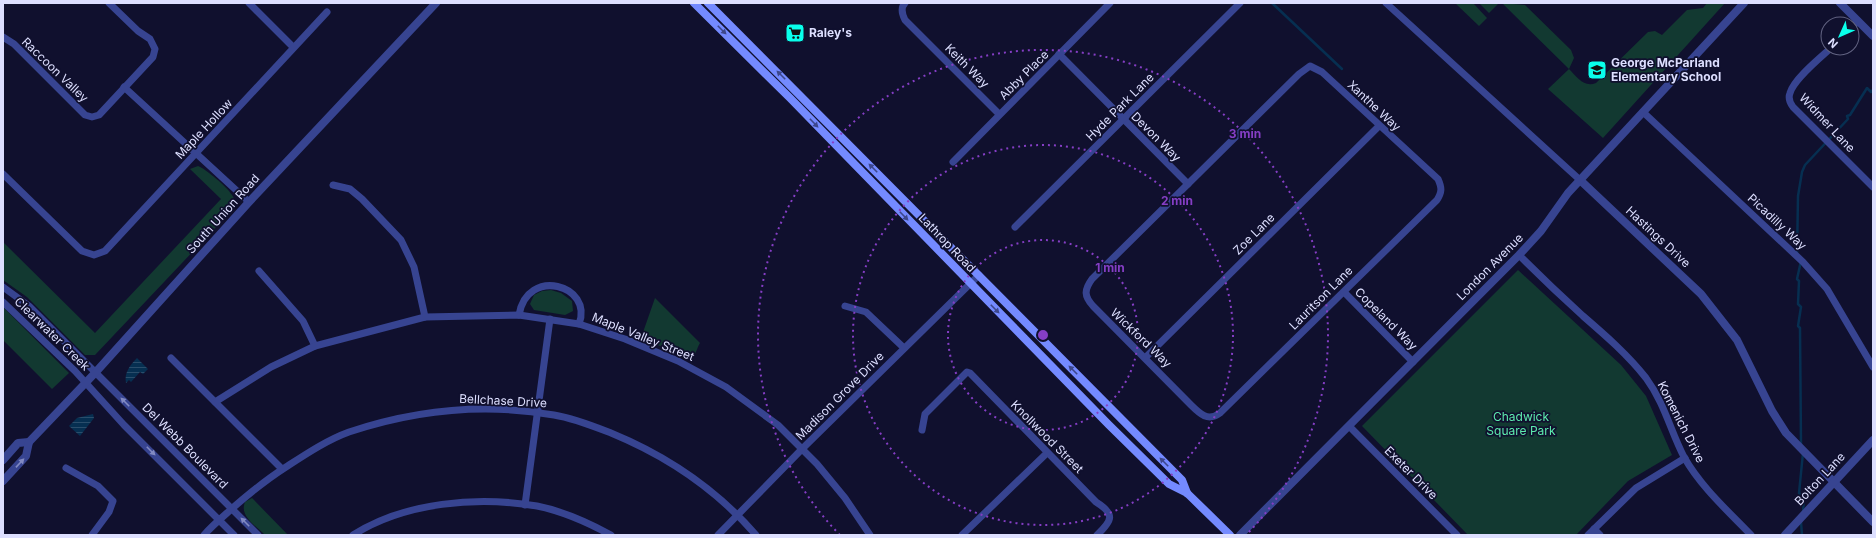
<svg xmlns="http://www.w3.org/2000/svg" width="1876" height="538" viewBox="0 0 1876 538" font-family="Inter,sans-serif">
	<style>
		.green { fill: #123931 }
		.water { fill: url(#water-rules) }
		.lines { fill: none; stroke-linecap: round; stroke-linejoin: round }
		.stream { stroke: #062f51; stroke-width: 2.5 }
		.minor { stroke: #374491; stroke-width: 7 }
		.tertiary { stroke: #374491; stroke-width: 8 }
		.secondary { stroke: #748aff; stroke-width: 8 }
		.oneway { fill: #3d478c }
		.oneway2 { fill: #828ac2 }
		.ring { fill: none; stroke: #853ec5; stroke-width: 2; stroke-dasharray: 2 4 }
		.labels { text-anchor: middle; stroke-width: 3.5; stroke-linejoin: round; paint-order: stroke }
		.poi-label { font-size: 12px; font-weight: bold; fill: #dddfff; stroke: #10102e; text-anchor: start }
		.street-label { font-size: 12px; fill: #dddfff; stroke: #10102e }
		.park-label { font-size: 12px; fill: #5debae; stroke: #10102e }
		.centre { fill: #853ec5; stroke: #10102e; stroke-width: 2 }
		.ring-label { font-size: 12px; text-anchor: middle; font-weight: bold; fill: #853ec5; stroke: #10102e; stroke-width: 3.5; stroke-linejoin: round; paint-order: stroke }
	</style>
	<defs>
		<pattern id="water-rules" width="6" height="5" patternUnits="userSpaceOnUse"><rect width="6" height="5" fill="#062f51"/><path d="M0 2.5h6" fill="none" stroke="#2a4d6b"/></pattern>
	</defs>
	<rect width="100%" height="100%" fill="#10102e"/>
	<!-- green -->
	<g class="green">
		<path d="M1455,3H1473L1487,18L1479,26Z"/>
		<path d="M1479,3H1499L1489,13Z"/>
		<path d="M1502,3L1525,5L1571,50L1574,58L1569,69C1577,77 1584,88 1596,83L1648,32L1655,31L1662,35L1687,10L1703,8L1707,3H1725L1603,138L1548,89L1569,69Z"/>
		<path d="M198,166C206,169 227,187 232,195C235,199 235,203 234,208L95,355H85L27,297L3,280V242L95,333L221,199L190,169Z"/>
		<path d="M1518,270L1621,365L1646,396L1672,455L1628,481L1576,535H1468L1362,426Z"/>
		<path d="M551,290L561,293L572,301L573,311L565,315L534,310L530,304L534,295L542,291Z"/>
		<path d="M655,298L700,343C695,351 697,359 684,359L679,354L641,338Z"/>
		<path d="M3,307L69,373L52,389L3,340Z"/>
		<path d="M252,498L288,535H265C256,526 239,516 245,502Z"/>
	</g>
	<!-- water -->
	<g class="water">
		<path d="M137,358L148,369L143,374L140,372L131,382L129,380L126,383C124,373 130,365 137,358Z"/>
		<path d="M93,414L94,418L80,436L69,426L77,418Z"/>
	</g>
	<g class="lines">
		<!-- stream -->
		<g class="stream">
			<path d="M1272,3L1342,69"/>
			<path d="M1797,255L1798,196L1802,172L1805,165L1848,119L1847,116L1850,115L1867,88L1871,92L1873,90"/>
			<path d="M1801,261L1797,279L1799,281L1798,304L1801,307L1798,326L1800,328L1801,445"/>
			<path d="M1803,453L1799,493L1804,498L1803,512"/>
			<path d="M1801,522L1802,535"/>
		</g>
		<!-- minor -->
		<g class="minor">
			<path d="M249,3L293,47"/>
			<path d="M905,3C900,8 902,14 905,20L999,114"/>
			<path d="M1386,3L1580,180"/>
			<path d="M1852,27L1858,21"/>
			<path d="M3,37L14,44L85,115L92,117L99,115L153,57L155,49L150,39L138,31L109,3"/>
			<path d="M1831,48C1820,58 1794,79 1790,93C1788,98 1790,103 1793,107L1873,187"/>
			<path d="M1059,54L1188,184"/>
			<path d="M1310,66L1322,72L1438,179C1442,188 1442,192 1437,200L1220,413C1208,422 1200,414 1191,405L1093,306C1084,296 1084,290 1092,279L1299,74Z"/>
			<path d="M124,87L249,202"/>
			<path d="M1643,112L1803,262L1827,289L1873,367"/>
			<path d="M953,162L1110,3"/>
			<path d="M3,174L82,251L94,255L105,251L327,12"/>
			<path d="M333,185L350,189L362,199L401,240L414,267L425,317"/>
			<path d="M1015,227L1240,3"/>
			<path d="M1519,255C1540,276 1561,296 1583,316C1605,335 1628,355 1646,378C1665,404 1670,430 1684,457C1701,487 1728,511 1751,535"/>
			<path d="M259,271L303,321L315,346"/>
			<path d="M3,287L29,306L258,535"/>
			<path d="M1344,292L1413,362"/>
			<path d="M3,302L75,371L124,425L234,535"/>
			<path d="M845,306L866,312L904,348"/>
			<path d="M519,315C527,266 594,285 579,324"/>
			<path d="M1146,357L1379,126"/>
			<path d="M171,358L282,469"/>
			<path d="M215,402L271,367L315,346L425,317L519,315L579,324L625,339L678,361L726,387L778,425L817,464L845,498L870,535"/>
			<path d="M1349,426L1457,535"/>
			<path d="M922,430L925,414L967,372L970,373L1096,502C1115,514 1113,520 1097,535"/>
			<path d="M66,468L98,486L113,501L109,512L92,535"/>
			<path d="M525,505L550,319"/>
			<path d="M1594,529L1600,535"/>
			<path d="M204,535C211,527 219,520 227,513C246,496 264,481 286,467C306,454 327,440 349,432C415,410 486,403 554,415C573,418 593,426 611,433C667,456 716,489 756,535"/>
			<path d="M353,535C405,502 477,496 537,506C562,511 589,523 611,535"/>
			<path d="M718,535L802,449L979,275"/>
			<path d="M962,535L1047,453"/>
			<path d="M1588,535L1636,488L1685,458"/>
		</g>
		<!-- tertiary -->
		<g class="tertiary">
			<path d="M1840,3L1873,36"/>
			<path d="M1580,180L1701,294L1737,340L1772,411L1786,433L1873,522"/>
			<path d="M3,460L18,443L29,442"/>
			<path d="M3,481L26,456L29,442L95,373L249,202L436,3"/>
			<path d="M1240,535L1519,255L1541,231L1568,193L1744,3"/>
			<path d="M1785,535L1873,440"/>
		</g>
		<!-- secondary -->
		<g class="secondary">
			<path d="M694,3L790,98L1109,425L1169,484L1187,493L1230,535"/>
			<path d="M708,3L1182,480L1187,493"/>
		</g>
	</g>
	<!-- one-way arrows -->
	<defs><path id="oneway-solid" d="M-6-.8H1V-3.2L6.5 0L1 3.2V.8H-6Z"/></defs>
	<g class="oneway">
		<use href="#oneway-solid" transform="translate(722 30) rotate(45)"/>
		<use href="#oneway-solid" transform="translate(781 75) rotate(-135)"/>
		<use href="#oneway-solid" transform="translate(814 123) rotate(46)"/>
		<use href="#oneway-solid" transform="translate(873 168) rotate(-135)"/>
		<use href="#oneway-solid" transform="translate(904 216) rotate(46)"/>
		<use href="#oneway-solid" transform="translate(995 309) rotate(45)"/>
		<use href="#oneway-solid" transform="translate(1073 370) rotate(-135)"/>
		<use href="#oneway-solid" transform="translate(1164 462) rotate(-135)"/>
	</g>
	<g class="oneway2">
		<use href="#oneway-solid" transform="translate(125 402) rotate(-135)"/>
		<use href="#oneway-solid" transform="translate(151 451) rotate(45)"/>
		<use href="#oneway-solid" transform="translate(20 463) rotate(-47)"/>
		<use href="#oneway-solid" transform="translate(245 522) rotate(-135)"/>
	</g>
	<!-- distance rings -->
	<g class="ring">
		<circle cx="1043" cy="335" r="95"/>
		<circle cx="1043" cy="335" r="190"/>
		<path d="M840 535A285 285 0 1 1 1246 535"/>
	</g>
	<!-- icons -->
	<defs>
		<symbol id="supermarket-square" viewBox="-11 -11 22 22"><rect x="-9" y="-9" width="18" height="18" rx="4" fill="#09ffeb" stroke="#10102e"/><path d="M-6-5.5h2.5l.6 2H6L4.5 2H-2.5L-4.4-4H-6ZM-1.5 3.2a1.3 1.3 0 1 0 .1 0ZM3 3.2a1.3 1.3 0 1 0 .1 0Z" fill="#111"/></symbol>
		<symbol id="school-square" viewBox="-11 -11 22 22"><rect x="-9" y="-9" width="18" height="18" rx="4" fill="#09ffeb" stroke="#10102e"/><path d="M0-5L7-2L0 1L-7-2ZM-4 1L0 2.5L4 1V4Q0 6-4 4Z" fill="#111"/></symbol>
	</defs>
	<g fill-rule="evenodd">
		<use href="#supermarket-square" x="784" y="22" width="22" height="22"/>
		<use href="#school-square" x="1586" y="59" width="22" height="22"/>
	</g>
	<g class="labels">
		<!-- poi labels -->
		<g class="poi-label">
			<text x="809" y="37">Raley's</text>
			<text x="1611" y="67">George McParland<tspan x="1611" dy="14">Elementary School</tspan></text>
		</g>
		<!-- street labels -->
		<g class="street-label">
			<text transform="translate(967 66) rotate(45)" y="4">Keith Way</text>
			<text transform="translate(55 70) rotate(44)" y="4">Raccoon Valley</text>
			<text transform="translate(1024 75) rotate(-45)" y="4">Abby Place</text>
			<text transform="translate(1374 106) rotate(43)" y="4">Xanthe Way</text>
			<text transform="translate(1120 107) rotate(-45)" y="4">Hyde Park Lane</text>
			<text transform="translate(1827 123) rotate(47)" y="4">Widmer Lane</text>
			<text transform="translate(204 129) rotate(-47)" y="4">Maple Hollow</text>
			<text transform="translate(1156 137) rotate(45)" y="4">Devon Way</text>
			<text transform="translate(223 214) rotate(-48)" y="4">South Union Road</text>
			<text transform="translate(1777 222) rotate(43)" y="4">Picadilly Way</text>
			<text transform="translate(1254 234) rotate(-45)" y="4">Zoe Lane</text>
			<text transform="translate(1658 237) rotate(43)" y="4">Hastings Drive</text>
			<text transform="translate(947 243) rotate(46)" y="4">Lathrop Road</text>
			<text transform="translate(1490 267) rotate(-45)" y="4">London Avenue</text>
			<text transform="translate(1321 298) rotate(-45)" y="4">Lauritson Lane</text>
			<text transform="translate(1386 319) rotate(45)" y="4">Copeland Way</text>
			<text transform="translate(52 334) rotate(44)" y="4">Clearwater Creek</text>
			<text transform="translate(643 337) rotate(22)" y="4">Maple Valley Street</text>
			<text transform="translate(1141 338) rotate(44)" y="4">Wickford Way</text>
			<text transform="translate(840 396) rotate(-45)" y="4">Madison Grove Drive</text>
			<text transform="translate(503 401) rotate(3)" y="4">Bellchase Drive</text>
			<text transform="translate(1681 422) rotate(63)" y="4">Komenich Drive</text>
			<text transform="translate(1047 437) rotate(45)" y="4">Knollwood Street</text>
			<text transform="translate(185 446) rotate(45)" y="4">Del Webb Boulevard</text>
			<text transform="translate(1411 473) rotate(45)" y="4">Exeter Drive</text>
			<text transform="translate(1820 479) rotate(-47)" y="4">Bolton Lane</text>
		</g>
		<!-- park labels -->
		<g class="park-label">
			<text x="1521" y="421">Chadwick<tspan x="1521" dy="14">Square Park</tspan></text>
		</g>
	</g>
	<circle cx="1043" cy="335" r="6" class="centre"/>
	<g class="ring-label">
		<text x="1245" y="138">3 min</text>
		<text x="1177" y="205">2 min</text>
		<text x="1110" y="272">1 min</text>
	</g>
	<!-- border -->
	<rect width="1876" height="538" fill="none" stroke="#dddfff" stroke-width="8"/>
	<!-- north arrow -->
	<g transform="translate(1840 36) rotate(225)"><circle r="19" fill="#10102e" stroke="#626382"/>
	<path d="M0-3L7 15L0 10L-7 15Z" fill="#09ffeb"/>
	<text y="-6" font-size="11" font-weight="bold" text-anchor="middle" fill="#dddfff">N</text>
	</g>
</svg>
